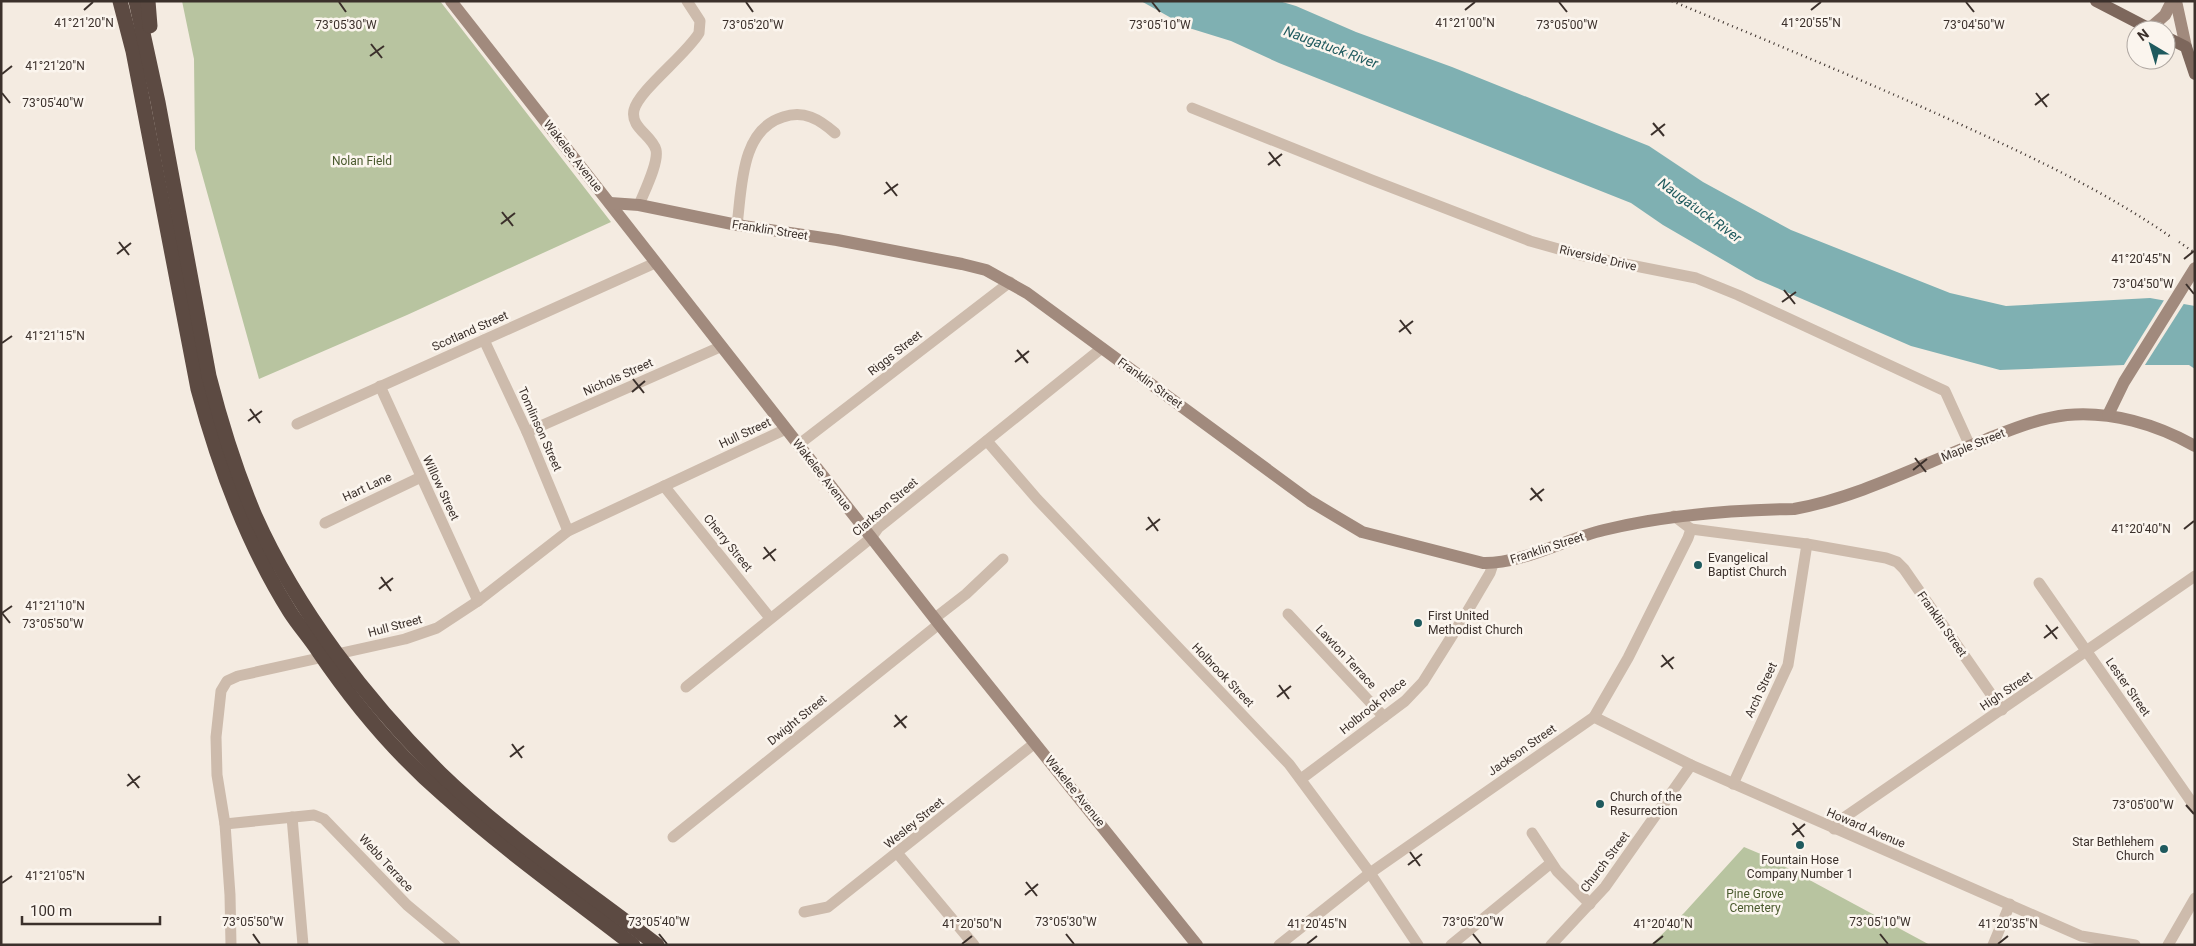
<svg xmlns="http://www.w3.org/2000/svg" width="2196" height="946" viewBox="0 0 2196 946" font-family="Roboto,sans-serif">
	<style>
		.green { fill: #b8c4a0 }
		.water { fill: #7fb0b2 }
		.pier { fill: #f4ebe1 }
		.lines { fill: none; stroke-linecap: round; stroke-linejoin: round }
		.street { stroke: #cdbbac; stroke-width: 11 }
		.secondary { stroke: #a18a7d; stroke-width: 12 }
		.primary { stroke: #7d675c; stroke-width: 12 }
		.highway { stroke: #5c4a42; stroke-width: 15 }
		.rail { stroke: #3b302b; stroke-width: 2.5; stroke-dasharray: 1 4; stroke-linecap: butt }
		.ticks { fill: none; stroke: #3b302b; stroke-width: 2 }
		.poi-dot { fill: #1f5a5e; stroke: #fbf5ee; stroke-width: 2 }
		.labels { text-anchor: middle; stroke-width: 5; stroke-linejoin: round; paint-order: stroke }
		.street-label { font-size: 12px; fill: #3b302b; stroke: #fbf5ee }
		.park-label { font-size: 12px; fill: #4a5a2e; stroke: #fbf5ee }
		.poi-label { font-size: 12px; fill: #3b302b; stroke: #fbf5ee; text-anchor: start }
		.water-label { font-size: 14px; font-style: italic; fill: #1f5a5e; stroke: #fbf5ee }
		.ticks-label { font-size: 12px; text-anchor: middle; fill: #3b302b; stroke: #fbf5ee; stroke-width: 5; stroke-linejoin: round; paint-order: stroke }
	</style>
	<rect width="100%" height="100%" fill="#f4ebe1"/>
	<!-- green -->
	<g class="green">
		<path d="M182,1H440L611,222L407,315L259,379L195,149L194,59Z"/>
		<path d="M1744,847L1763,855L1930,945H1651L1684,913Z"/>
	</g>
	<!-- water -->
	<path class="water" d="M1141,1H1279L1296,6L1356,32L1452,67L1649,146L1703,182L1791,230L1950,293L2006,306L2150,298L2195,306V369L2189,365H2124L2000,370L1911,346L1756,279L1663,225L1631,203L1279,63L1231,41L1189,28Z"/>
	<!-- pier -->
	<path class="pier" d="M2166,297L2185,302L2143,368H2122Z"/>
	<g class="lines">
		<!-- street -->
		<g class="street">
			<path d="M1192,108L1372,180L1530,241L1580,255L1696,278L1738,295L1945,391L1970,446"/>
			<path d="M639,205C644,192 659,163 656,150C652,135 630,128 634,110C639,90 686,55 699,33L700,21L687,1"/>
			<path d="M737,225C742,189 740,130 783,117C804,110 819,119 835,133"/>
			<path d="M484,340L527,432L568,531"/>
			<path d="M380,386L478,601"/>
			<path d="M297,424L655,263"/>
			<path d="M527,432L720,347"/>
			<path d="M987,441L1037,499L1289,764L1370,873L1418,945"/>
			<path d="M798,445L1010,282"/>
			<path d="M664,486L770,618"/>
			<path d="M325,523L421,477"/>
			<path d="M1691,529L1807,544L1886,558L1897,562L1904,569L2002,710"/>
			<path d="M2039,583L2195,807"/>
			<path d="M1288,614L1384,717"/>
			<path d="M935,618L966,594L1003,559"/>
			<path d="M686,687L871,538L878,528L1102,348"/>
			<path d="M1594,717L1691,765L2081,936L2135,945"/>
			<path d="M1301,779L1405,701L1423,682L1467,612L1490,573L1493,564"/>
			<path d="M1733,784L1788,665L1807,544"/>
			<path d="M292,817L303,945"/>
			<path d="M225,824L314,815L324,819L407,905L455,945"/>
			<path d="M1834,829L1842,819L2195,576"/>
			<path d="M1532,833L1557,871L1590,904"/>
			<path d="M673,837L939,624"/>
			<path d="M898,854L974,945"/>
			<path d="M804,912L828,907L1035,743"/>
			<path d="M231,945L230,895L225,824L217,775L216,737L221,691L227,681L238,676L405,639L437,628L478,601L568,531L786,429"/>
			<path d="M1279,945L1370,873L1594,717L1628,658L1688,538L1691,529L1674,516"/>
			<path d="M1451,945L1551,863"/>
			<path d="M1551,945L1605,887L1691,765"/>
			<path d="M1993,945L2010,904"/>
			<path d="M2168,945L2195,898"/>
		</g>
		<!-- secondary -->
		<g class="secondary">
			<path d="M451,1L939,624L1197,945"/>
			<path d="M2176,1L2186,47"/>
			<path d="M2149,29L2165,15L2172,1"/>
			<path d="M610,203L639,205L737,225L837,240L962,264L986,270L1027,293L1310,501L1362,532L1483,563C1522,564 1565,539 1604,530C1666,515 1730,510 1794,509C1860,497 1924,463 1987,439C2013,429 2039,418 2067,415C2111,411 2156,424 2195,446"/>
			<path d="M2108,415L2124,382L2195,268"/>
		</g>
		<!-- primary -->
		<g class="primary">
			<path d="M2096,1L2152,30"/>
			<path d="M2166,37L2186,47L2195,74"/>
		</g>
		<!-- highway -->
		<g class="highway">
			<path d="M120,1L133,51L198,389C219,467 247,544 290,612C299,626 310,638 319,652C355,705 397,755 446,797C505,850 570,896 633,945"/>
			<path d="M136,1L158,102L209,376C221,423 236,471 255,516C297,610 367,701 440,773C506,837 584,889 657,945"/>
			<path d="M148,1L150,26"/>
		</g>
		<!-- rail -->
		<g class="rail">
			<path d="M1672,1C1770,42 1868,82 1964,126C2036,159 2106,192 2171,237"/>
			<path d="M2179,242L2195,253"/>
		</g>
	</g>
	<!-- ticks -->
	<path class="ticks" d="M339,2L346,12M746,2L753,12M1152,2L1160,12M1559,2L1567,12M1966,2L1974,12M84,10L93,2M1465,10L1475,2M1811,10L1821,2M371,44L382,58M370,56L384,46M2,74L12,66M2,93L10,103M2036,93L2047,107M2035,105L2049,94M1653,123L1664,136M1651,135L1665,124M1269,152L1280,166M1268,165L1282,154M886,182L897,196M884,194L898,184M502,212L513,226M501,224L515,213M119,242L129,255M117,254L131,243M2184,259L2194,251M2186,284L2194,294M1784,290L1795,304M1782,302L1796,292M1400,320L1411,334M1399,332L1413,321M2,343L12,336M1017,350L1028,363M1015,362L1029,351M633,379L644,393M632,392L645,381M250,409L260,423M248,421L262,411M1915,458L1926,472M1913,470L1927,459M1531,488L1542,501M1530,500L1544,489M1148,517L1158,531M2184,529L2194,521M1146,530L1160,519M764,547L775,561M763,559L776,549M381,577L391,591M379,589L393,578M2,613L10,623M2,613L12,606M2046,625L2057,639M2044,638L2058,627M1662,655L1673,669M1661,667L1674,657M1279,685L1289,699M1277,697L1291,686M895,715L906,728M894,727L907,716M512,744L522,758M510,757L524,746M128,774L139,788M127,786L140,776M2186,805L2194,814M1793,823L1804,837M1792,835L1805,824M1410,852L1420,866M1408,865L1422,854M1026,882L1037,896M2,883L12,876M1025,895L1038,884M253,934L260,944M659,934L667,944M1066,934L1074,944M1473,934L1481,944M1880,934L1888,944M962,944L972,936M1307,944L1317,936M1653,944L1663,936M1998,944L2008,936"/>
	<!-- markers -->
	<g class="poi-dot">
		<circle cx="1698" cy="565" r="5"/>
		<circle cx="1418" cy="623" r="5"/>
		<circle cx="1600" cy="804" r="5"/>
		<circle cx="1800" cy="845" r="5"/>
		<circle cx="2164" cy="849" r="5"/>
	</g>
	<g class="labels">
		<!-- street labels -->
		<g class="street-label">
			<text transform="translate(573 156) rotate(52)" y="4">Wakelee Avenue</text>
			<text transform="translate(770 230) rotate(9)" y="4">Franklin Street</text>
			<text transform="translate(1598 258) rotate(13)" y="4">Riverside Drive</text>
			<text transform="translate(470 331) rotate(-24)" y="4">Scotland Street</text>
			<text transform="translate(895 353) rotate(-38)" y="4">Riggs Street</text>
			<text transform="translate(618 377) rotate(-24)" y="4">Nichols Street</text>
			<text transform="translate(1150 383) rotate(36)" y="4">Franklin Street</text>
			<text transform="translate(540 429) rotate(66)" y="4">Tomlinson Street</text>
			<text transform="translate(745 433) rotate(-25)" y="4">Hull Street</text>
			<text transform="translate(1973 445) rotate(-22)" y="4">Maple Street</text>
			<text transform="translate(822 475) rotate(52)" y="4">Wakelee Avenue</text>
			<text transform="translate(367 487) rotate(-25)" y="4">Hart Lane</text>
			<text transform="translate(441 488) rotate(65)" y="4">Willow Street</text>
			<text transform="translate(885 507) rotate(-41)" y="4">Clarkson Street</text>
			<text transform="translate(728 543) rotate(51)" y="4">Cherry Street</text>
			<text transform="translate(1547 548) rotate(-18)" y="4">Franklin Street</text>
			<text transform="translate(1942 624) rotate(55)" y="4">Franklin Street</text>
			<text transform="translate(395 626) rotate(-15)" y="4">Hull Street</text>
			<text transform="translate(1346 657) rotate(47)" y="4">Lawton Terrace</text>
			<text transform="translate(1223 675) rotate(46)" y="4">Holbrook Street</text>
			<text transform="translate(2128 687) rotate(55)" y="4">Lester Street</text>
			<text transform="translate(1761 690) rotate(-65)" y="4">Arch Street</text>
			<text transform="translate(2006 691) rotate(-34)" y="4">High Street</text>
			<text transform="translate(1373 706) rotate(-39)" y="4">Holbrook Place</text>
			<text transform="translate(797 720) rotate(-39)" y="4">Dwight Street</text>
			<text transform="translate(1522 750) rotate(-35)" y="4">Jackson Street</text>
			<text transform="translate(1075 791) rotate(51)" y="4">Wakelee Avenue</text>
			<text transform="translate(914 823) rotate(-39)" y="4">Wesley Street</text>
			<text transform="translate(1866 828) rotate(23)" y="4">Howard Avenue</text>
			<text transform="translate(1605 862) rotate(-53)" y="4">Church Street</text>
			<text transform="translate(386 863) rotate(47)" y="4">Webb Terrace</text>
		</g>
		<!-- park labels -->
		<g class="park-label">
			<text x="362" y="165">Nolan Field</text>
			<text x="1755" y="898">Pine Grove<tspan x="1755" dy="14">Cemetery</tspan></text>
		</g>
		<!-- poi labels -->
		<g class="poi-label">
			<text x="1708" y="562">Evangelical<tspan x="1708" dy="14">Baptist Church</tspan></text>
			<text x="1428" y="620">First United<tspan x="1428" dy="14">Methodist Church</tspan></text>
			<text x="1610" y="801">Church of the<tspan x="1610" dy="14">Resurrection</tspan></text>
			<text x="2154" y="846" text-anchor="end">Star Bethlehem<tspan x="2154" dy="14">Church</tspan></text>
			<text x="1800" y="864" text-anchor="middle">Fountain Hose<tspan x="1800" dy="14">Company Number 1</tspan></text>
		</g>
		<!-- water labels -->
		<g class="water-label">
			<text transform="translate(1331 47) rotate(20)" y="5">Naugatuck River</text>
			<text transform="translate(1700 210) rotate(36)" y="5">Naugatuck River</text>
		</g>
	</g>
	<g class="ticks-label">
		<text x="84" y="27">41°21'20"N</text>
		<text x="1465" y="27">41°21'00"N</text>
		<text x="1811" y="27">41°20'55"N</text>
		<text x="346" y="29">73°05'30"W</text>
		<text x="753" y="29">73°05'20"W</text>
		<text x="1160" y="29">73°05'10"W</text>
		<text x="1567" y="29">73°05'00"W</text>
		<text x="1974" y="29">73°04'50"W</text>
		<text x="55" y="70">41°21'20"N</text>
		<text x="53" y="107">73°05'40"W</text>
		<text x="2141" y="263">41°20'45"N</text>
		<text x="2143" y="288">73°04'50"W</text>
		<text x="55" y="340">41°21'15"N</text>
		<text x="2141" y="533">41°20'40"N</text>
		<text x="55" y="610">41°21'10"N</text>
		<text x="53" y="628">73°05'50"W</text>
		<text x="2143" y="809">73°05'00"W</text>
		<text x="55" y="880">41°21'05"N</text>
		<text x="253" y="926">73°05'50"W</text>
		<text x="659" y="926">73°05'40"W</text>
		<text x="1066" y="926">73°05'30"W</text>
		<text x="1473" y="926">73°05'20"W</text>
		<text x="1880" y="926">73°05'10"W</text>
		<text x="972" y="928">41°20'50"N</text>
		<text x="1317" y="928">41°20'45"N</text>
		<text x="1663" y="928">41°20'40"N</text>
		<text x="2008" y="928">41°20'35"N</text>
	</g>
	<!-- border -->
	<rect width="2196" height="946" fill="none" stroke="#3b302b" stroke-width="5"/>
	<!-- north arrow -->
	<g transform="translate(2151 45) rotate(322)"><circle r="24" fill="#fbf5ee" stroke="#aea6a0"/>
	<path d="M0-4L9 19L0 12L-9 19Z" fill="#1f5a5e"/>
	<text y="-8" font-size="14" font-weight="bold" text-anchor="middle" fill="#3b302b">N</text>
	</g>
	<!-- scale -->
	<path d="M22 916v8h138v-8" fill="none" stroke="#3b302b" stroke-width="2.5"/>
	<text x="30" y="916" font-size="15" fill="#3b302b" stroke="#fbf5ee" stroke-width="4" paint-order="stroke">100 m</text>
</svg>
